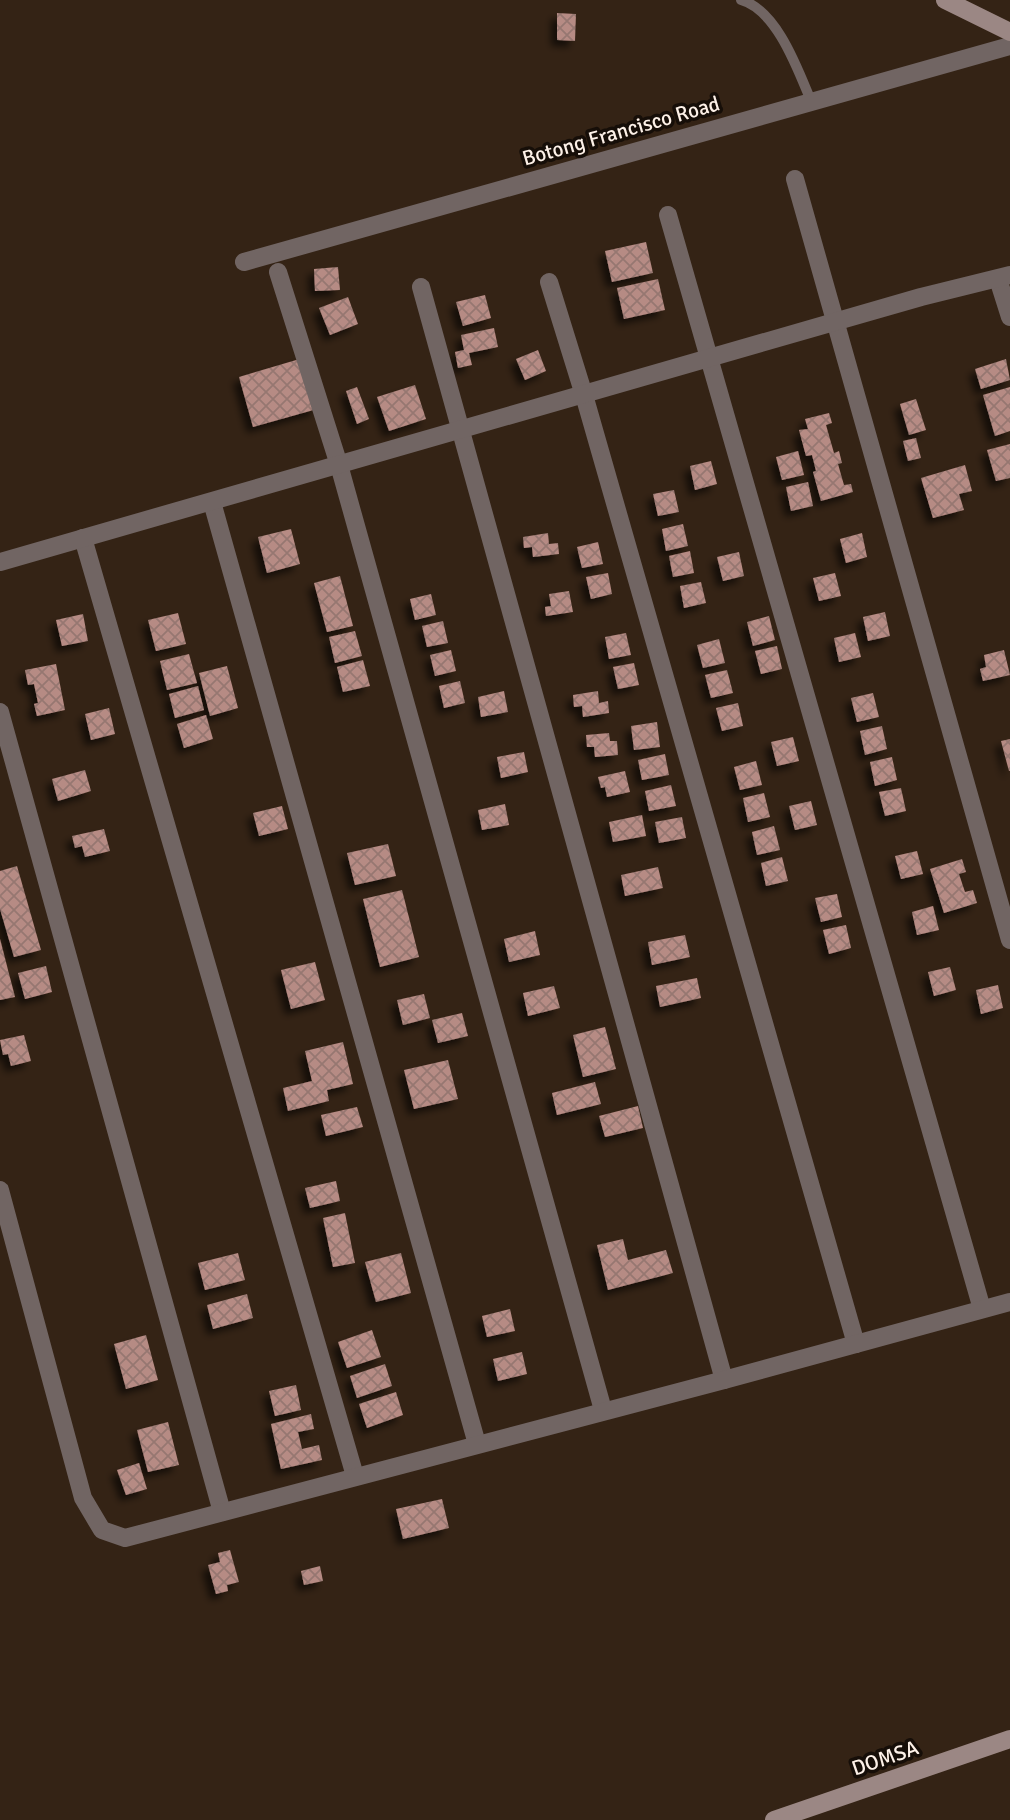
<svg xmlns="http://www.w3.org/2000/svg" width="1010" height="1820" viewBox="0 0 1010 1820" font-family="Signika,sans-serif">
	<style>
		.building { fill: url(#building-cross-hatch); filter: url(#shadow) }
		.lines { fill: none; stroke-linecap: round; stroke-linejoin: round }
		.lane { stroke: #716563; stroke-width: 10 }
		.street { stroke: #716563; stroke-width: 18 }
		.secondary { stroke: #9b8784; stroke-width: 18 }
		.labels { text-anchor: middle; stroke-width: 7; stroke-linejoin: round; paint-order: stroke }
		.street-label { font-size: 21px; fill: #fdf1e8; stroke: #160e08 }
	</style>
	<defs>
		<pattern id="building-cross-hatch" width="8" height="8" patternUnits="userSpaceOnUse" patternTransform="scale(1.75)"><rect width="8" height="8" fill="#b68b84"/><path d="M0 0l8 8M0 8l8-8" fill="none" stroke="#967771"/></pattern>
		<filter id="shadow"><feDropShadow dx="-6" dy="6" stdDeviation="3.5" flood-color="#0009"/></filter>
	</defs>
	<rect width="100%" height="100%" fill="#342315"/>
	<!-- building -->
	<g class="building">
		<path d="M557,13L576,14L575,41L557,40Z"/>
		<path d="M646,242L653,273L612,282L605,251Z"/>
		<path d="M338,267L340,290L315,291L314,269Z"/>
		<path d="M658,279L665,310L624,319L617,288Z"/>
		<path d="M485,295L491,318L463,326L456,302Z"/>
		<path d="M348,297L358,324L330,335L319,308Z"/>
		<path d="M494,328L498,347L469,353L472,365L458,368L455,352L464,350L461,335Z"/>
		<path d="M538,350L546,371L525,380L516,359Z"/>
		<path d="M303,358L317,409L253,427L239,377Z"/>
		<path d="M1006,359L1010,380L981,389L975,369Z"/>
		<path d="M415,385L426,419L389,431L377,397Z"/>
		<path d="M357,387L369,419L357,424L346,391Z"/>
		<path d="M1010,387V431L995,436L983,395Z"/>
		<path d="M916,399L926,430L909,435L900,404Z"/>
		<path d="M829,413L832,423L826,425L834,453L839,451L842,463L838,464L844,485L851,484L853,492L821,501L813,472L816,471L812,455L806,456L799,430L808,429L805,419Z"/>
		<path d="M916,438L921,458L908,461L903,441Z"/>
		<path d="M1010,444V478L996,481L987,450Z"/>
		<path d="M798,451L804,475L782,480L776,457Z"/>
		<path d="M711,461L717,484L695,490L690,466Z"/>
		<path d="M965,465L972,491L959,494L964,510L933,518L921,478Z"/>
		<path d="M808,482L813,506L791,511L786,487Z"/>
		<path d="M674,490L679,512L658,516L653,494Z"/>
		<path d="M683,524L688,546L666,551L662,529Z"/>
		<path d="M291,529L300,564L267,573L258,537Z"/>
		<path d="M548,533L549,544L558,543L559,554L533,557L532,547L524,548L523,537Z"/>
		<path d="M862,533L867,557L846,563L840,539Z"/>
		<path d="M598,542L603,564L582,568L577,547Z"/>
		<path d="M690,551L694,573L673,577L669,556Z"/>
		<path d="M739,552L744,576L723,581L717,557Z"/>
		<path d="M608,573L612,594L591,599L586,577Z"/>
		<path d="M835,573L841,596L819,601L813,578Z"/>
		<path d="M340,576L353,626L327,632L314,583Z"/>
		<path d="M701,582L706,603L684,608L680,586Z"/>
		<path d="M569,591L573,612L546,616L545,607L551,606L549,594Z"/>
		<path d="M431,594L436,615L415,620L410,599Z"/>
		<path d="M885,612L890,636L868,641L863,617Z"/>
		<path d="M178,613L186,644L156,651L148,620Z"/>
		<path d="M83,614L88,641L62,646L56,620Z"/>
		<path d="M769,616L775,640L753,646L747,622Z"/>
		<path d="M443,621L448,643L427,647L422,626Z"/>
		<path d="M355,631L362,656L335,663L329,637Z"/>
		<path d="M626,633L631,655L609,659L605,637Z"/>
		<path d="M855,633L861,657L839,662L834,638Z"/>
		<path d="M719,639L725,663L703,668L697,645Z"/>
		<path d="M777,646L782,669L761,674L755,651Z"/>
		<path d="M451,650L456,671L435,676L430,655Z"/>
		<path d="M1004,650L1010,675L983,681L980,669L986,667L984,655Z"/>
		<path d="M189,654L197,683L167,690L160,661Z"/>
		<path d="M363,660L370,686L343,692L337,667Z"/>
		<path d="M634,663L639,685L618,689L613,667Z"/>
		<path d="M56,664L65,710L37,716L34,704L38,703L34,684L28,685L25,670Z"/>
		<path d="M227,666L238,708L210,716L199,673Z"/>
		<path d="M727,670L733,693L711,698L705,675Z"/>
		<path d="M460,681L465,703L444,708L439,686Z"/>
		<path d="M198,686L204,710L175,718L169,694Z"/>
		<path d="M504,691L508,712L481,717L478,697Z"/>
		<path d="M598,691L599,703L608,701L609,713L583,717L582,706L574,707L573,695Z"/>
		<path d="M873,693L879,717L857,722L851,698Z"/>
		<path d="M738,703L743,726L722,731L716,708Z"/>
		<path d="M109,708L115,734L91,740L85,714Z"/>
		<path d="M206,715L213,739L184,748L177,724Z"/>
		<path d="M657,722L660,747L634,750L631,726Z"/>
		<path d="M882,726L887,749L865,755L860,731Z"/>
		<path d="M609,733L610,741H617L618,755L595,757L594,747H587L586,735Z"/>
		<path d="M793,737L799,761L777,766L771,742Z"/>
		<path d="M1010,739V771H1009L1001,741Z"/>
		<path d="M524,752L528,772L501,778L497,757Z"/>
		<path d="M665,754L669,775L642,780L638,760Z"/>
		<path d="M892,757L897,780L875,786L870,762Z"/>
		<path d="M756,761L762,785L740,790L734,767Z"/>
		<path d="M85,770L91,791L58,801L52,779Z"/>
		<path d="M625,771L630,792L607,797L605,787L601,788L598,777Z"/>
		<path d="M671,785L676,806L649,811L645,791Z"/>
		<path d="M901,788L906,811L885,816L879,792Z"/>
		<path d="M764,793L770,817L748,822L743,798Z"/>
		<path d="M811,801L817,825L795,830L789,806Z"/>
		<path d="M505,804L509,825L482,830L478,810Z"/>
		<path d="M282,806L288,829L259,836L253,813Z"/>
		<path d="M642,815L646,836L613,842L609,822Z"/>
		<path d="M682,817L686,838L659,843L655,822Z"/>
		<path d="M774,826L780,850L757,855L752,832Z"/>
		<path d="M104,829L110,851L85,857L82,846L75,848L72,836Z"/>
		<path d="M388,844L396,876L355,885L347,853Z"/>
		<path d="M917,851L923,874L901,879L895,856Z"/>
		<path d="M782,857L788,881L766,886L761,863Z"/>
		<path d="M962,859L966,872L959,874L965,892L973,890L977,903L944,913L930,869Z"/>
		<path d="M17,866L41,950L14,957L0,909V871Z"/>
		<path d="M658,867L663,888L625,896L621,875Z"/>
		<path d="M402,890L419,957L380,967L363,899Z"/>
		<path d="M837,894L842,917L821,922L815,898Z"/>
		<path d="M933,906L939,930L917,935L912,912Z"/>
		<path d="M846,925L851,948L829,954L823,930Z"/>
		<path d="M535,931L540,955L509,962L504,939Z"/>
		<path d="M685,935L690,957L652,965L648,942Z"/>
		<path d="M0,939L15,997L0,1000Z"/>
		<path d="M315,962L325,1000L291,1009L281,970Z"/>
		<path d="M46,966L52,992L25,999L18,973Z"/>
		<path d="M950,967L956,990L934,996L928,972Z"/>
		<path d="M697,978L701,998L660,1007L656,986Z"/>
		<path d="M998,985L1003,1008L981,1014L976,990Z"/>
		<path d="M554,986L560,1008L528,1016L523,993Z"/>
		<path d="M424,994L430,1018L403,1025L397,1000Z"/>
		<path d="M462,1013L468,1036L438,1043L432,1020Z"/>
		<path d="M605,1027L616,1069L583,1077L573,1035Z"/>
		<path d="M24,1035L31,1061L11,1066L8,1054L3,1055L0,1040Z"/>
		<path d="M343,1042L353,1084L327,1090L329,1101L288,1111L283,1088L312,1081L305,1051Z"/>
		<path d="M448,1060L458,1099L414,1109L404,1070Z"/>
		<path d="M595,1082L601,1104L557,1115L552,1093Z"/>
		<path d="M638,1106L643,1128L605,1137L599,1116Z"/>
		<path d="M357,1107L363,1127L326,1136L321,1115Z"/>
		<path d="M336,1181L340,1201L310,1208L305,1188Z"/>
		<path d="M345,1213L355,1263L333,1267L323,1218Z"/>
		<path d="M623,1239L628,1260L666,1250L673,1273L608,1290L597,1245Z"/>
		<path d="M238,1253L245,1280L205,1290L198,1263Z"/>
		<path d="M401,1253L411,1293L376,1302L365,1262Z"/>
		<path d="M247,1294L253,1318L213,1329L207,1305Z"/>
		<path d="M510,1309L515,1331L487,1337L482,1316Z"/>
		<path d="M372,1330L381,1357L347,1368L338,1342Z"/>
		<path d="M146,1335L158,1380L126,1389L114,1344Z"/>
		<path d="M522,1352L527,1374L498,1381L493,1359Z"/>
		<path d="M385,1364L392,1386L357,1398L350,1376Z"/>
		<path d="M296,1385L301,1410L275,1416L269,1391Z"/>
		<path d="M396,1392L403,1415L367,1428L359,1404Z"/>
		<path d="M311,1414L314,1429L298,1432L302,1449L319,1445L322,1460L281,1469L271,1424Z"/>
		<path d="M168,1422L179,1465L148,1472L137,1430Z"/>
		<path d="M139,1463L147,1489L126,1495L117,1470Z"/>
		<path d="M442,1499L449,1528L403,1539L396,1509Z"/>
		<path d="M230,1550L239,1582L227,1585L228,1591L216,1594L208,1565L220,1562L218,1553Z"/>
		<path d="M320,1566L323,1581L304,1585L301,1571Z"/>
	</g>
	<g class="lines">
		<!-- lane -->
		<path class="lane" d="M741,0C777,10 798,70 811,101"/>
		<!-- street -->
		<g class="street">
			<path d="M795,179L1010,940"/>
			<path d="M668,215L982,1309"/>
			<path d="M244,262L1010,46"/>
			<path d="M278,272L339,465L603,1410"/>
			<path d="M998,279L1010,317"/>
			<path d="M549,282L584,395L856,1344"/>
			<path d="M421,287L724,1380"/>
			<path d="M212,502L477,1444"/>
			<path d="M83,538L355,1476"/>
			<path d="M0,562L921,297L1010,275"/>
			<path d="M0,712L222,1512"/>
			<path d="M0,1190L83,1498L102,1530L125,1538L724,1380L1010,1302"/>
		</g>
		<!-- secondary -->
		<g class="secondary">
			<path d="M945,0L1010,32"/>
			<path d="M774,1820L1010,1739"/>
		</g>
	</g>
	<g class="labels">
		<!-- street labels -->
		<g class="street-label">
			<text transform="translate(621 131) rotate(-16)" y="7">Botong Francisco Road</text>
			<text transform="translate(885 1758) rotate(-19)" y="7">DOMSA</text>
		</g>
	</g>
</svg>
